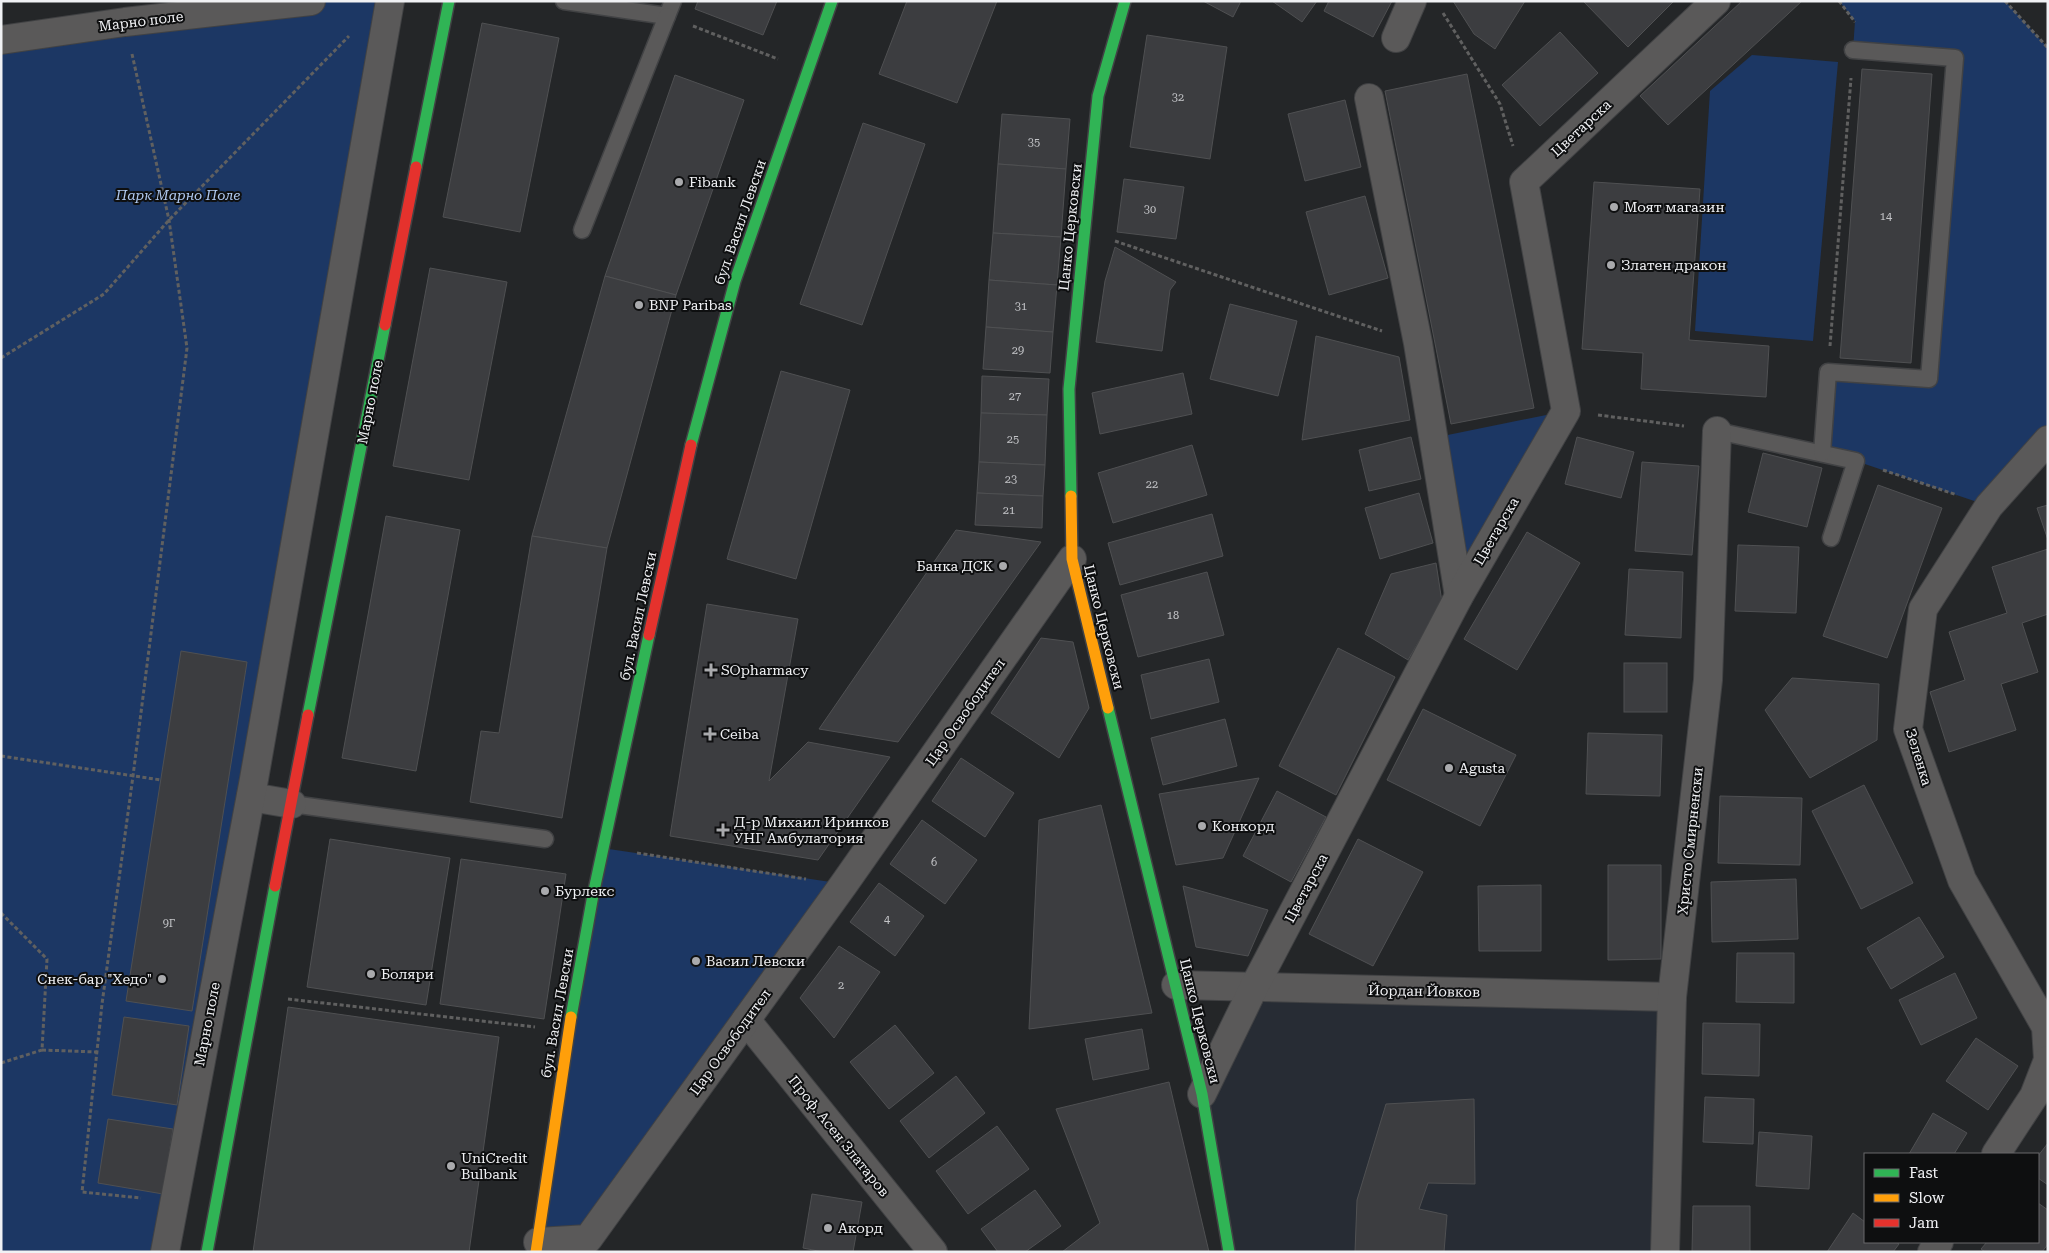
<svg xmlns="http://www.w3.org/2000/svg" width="2049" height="1253" viewBox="0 0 2049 1253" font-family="'Roboto Serif',serif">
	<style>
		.built { fill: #272c34 }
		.green { fill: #1c3764 }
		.building { fill: #3c3d40; stroke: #4f5052 }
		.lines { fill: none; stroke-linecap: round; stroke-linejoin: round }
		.lane-casing { stroke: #414244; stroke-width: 19 }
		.street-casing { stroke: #414244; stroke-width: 30 }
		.fast-casing { stroke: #414244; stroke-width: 14 }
		.slow-casing { stroke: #414244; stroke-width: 14 }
		.jam-casing { stroke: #414244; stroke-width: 14 }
		.path { stroke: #606060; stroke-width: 3; stroke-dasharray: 4 2.5; stroke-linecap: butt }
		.lane { stroke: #5a5959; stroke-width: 16 }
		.street { stroke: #5a5959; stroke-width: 28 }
		.fast { stroke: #30b455; stroke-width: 11 }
		.slow { stroke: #ff9f0a; stroke-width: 11 }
		.jam { stroke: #e5322d; stroke-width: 11 }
		.poi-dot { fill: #a9aaad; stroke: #0e0f10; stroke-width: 2 }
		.labels { text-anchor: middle; stroke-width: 4; stroke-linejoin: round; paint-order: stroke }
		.number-label { font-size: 11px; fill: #c3c4c7 }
		.street-label { font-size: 14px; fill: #f0f1f4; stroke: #0e0f10 }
		.poi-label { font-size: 14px; fill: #f0f1f4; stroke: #0e0f10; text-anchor: start }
		.park-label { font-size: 14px; font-style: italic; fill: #b0c9f0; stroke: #0e0f10 }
	</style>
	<rect width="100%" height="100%" fill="#242628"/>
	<!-- built -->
	<path class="built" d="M1254,987L1672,997L1665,1252H1229L1202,1094Z"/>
	<!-- green -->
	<g class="green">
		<path d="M311,1H390L163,1252H1V40Z"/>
		<path d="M1839,1H2005L2048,48V440L1989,506L1856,461L1822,453L1828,372L1928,379L1955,59L1853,50L1855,21Z"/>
		<path d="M1752,55L1838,62L1813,341L1695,331L1710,91Z"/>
		<path d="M1566,411L1459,596L1433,438Z"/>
		<path d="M602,848L844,884L588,1239L538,1242Z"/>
	</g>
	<!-- building -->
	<g class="building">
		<path d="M698,1H777L763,35L695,9Z"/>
		<path d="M907,1H997L957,103L879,74Z"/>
		<path d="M1203,1H1241L1233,17Z"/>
		<path d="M1272,1H1317L1302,22Z"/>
		<path d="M1329,1H1392L1373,37L1324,11Z"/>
		<path d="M1453,1H1525L1495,49L1474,34Z"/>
		<path d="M1583,1H1674L1628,47Z"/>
		<path d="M1742,1H1802L1668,125L1640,96Z"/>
		<path d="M482,23L559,38L520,232L443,217Z"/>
		<path d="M1560,32L1598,73L1540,126L1502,85Z"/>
		<path d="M1147,35L1227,47L1210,159L1130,147Z"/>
		<path d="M1862,69L1932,74L1911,363L1840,358Z"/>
		<path d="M1467,74L1534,408L1451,424L1385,91Z"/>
		<path d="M675,75L744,100L676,295L605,276Z"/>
		<path d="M1345,100L1361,167L1305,181L1288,114Z"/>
		<path d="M1002,114L1070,119L1066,169L998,164Z"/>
		<path d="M863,123L925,144L862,325L800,304Z"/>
		<path d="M998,164L1066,169L1061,237L993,233Z"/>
		<path d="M1124,179L1184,187L1176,239L1117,232Z"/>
		<path d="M1594,182L1700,189L1689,340L1769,346L1766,397L1641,389L1643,353L1582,349Z"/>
		<path d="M1365,196L1388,278L1329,295L1306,212Z"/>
		<path d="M993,233L1061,237L1057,285L989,280Z"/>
		<path d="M1115,247L1176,282L1170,290L1162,351L1096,342L1105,281Z"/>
		<path d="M430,268L507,282L469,480L393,466Z"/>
		<path d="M605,276L676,295L607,548L532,536Z"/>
		<path d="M989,280L1057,285L1053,332L986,327Z"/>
		<path d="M1230,304L1297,321L1278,396L1210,379Z"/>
		<path d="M986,327L1053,332L1050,373L983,369Z"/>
		<path d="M1316,336L1399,357L1410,420L1302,440Z"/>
		<path d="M781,371L850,390L796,579L727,559Z"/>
		<path d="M1183,373L1192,414L1100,434L1092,393Z"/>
		<path d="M982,376L1049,379L1047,415L981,413Z"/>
		<path d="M981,413L1047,415L1045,465L979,462Z"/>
		<path d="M1411,437L1421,479L1369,491L1359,450Z"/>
		<path d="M1577,437L1634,452L1621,498L1565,484Z"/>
		<path d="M1192,445L1207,495L1113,523L1098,473Z"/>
		<path d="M1763,453L1822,468L1807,527L1748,512Z"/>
		<path d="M979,462L1045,465L1043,496L977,493Z"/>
		<path d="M1642,462L1699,466L1692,555L1635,551Z"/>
		<path d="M1878,485L1942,508L1887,658L1823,636Z"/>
		<path d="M977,493L1043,496L1042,528L975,525Z"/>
		<path d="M1419,493L1433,543L1380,559L1365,508Z"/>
		<path d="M2048,505V540L2037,508Z"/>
		<path d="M1212,514L1223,556L1120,585L1108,543Z"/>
		<path d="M386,516L460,530L416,771L342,758Z"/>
		<path d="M956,530L1041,542L898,742L819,729Z"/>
		<path d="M1527,532L1580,563L1517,670L1464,639Z"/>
		<path d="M532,536L607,548L562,818L470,802L481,731L499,733Z"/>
		<path d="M1738,545L1799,547L1796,613L1735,611Z"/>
		<path d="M2048,549V614L2022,623L2038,672L2001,684L2016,730L1949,752L1930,692L1965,680L1949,632L2007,613L1992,567Z"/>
		<path d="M1436,563L1442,602L1408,660L1365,634L1391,574Z"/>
		<path d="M1629,569L1683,572L1681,638L1625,635Z"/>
		<path d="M1207,572L1224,635L1138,657L1121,595Z"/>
		<path d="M707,604L798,619L769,781L808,742L890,757L818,860L670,836Z"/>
		<path d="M1041,638L1073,642L1089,708L1059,758L991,713Z"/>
		<path d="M1338,648L1395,677L1336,795L1279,766Z"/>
		<path d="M181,651L247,662L192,1011L126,1001Z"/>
		<path d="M1209,659L1219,702L1151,719L1141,675Z"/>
		<rect x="1624" y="663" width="43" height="49"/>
		<path d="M1792,678L1879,684L1877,740L1810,778L1765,710Z"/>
		<path d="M1423,709L1516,755L1480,826L1387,780Z"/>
		<path d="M1225,719L1237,766L1163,785L1151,738Z"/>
		<path d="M1588,733L1662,735L1660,796L1586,794Z"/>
		<path d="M961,758L1014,793L985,837L932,801Z"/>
		<path d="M1259,778L1223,858L1176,865L1159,794Z"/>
		<path d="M1864,785L1913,883L1861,909L1812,811Z"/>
		<path d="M1277,791L1326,817L1291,882L1243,856Z"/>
		<path d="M1720,796L1802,798L1800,865L1718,863Z"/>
		<path d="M1101,805L1152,1013L1029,1029L1039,820Z"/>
		<path d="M922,820L977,860L945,904L890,864Z"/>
		<path d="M330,839L450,858L426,1005L307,987Z"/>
		<path d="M1358,839L1423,872L1373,966L1309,934Z"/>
		<path d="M461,859L566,874L544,1019L440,1004Z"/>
		<path d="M1608,865H1661V959L1608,960Z"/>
		<path d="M1796,879L1798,939L1712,942L1711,882Z"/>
		<path d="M879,883L924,916L895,956L850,922Z"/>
		<path d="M1541,885V951H1479L1478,886Z"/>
		<path d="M1183,886L1268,910L1248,956L1196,947Z"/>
		<path d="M1919,917L1944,957L1891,989L1867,948Z"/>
		<path d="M839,946L880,972L834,1038L800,998Z"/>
		<path d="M1737,953H1794V1003L1736,1002Z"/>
		<path d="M1955,973L1977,1018L1921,1045L1899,1000Z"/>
		<path d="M288,1007L499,1037L469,1252H253Z"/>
		<path d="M124,1017L189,1026L177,1105L112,1095Z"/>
		<path d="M1703,1023L1760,1024L1759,1076L1702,1074Z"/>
		<path d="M895,1025L934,1073L889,1109L850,1062Z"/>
		<path d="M1142,1029L1149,1069L1093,1080L1085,1039Z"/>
		<path d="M1976,1038L2018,1066L1988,1110L1946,1081Z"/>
		<path d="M956,1076L985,1113L929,1158L900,1121Z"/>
		<path d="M1169,1082L1209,1252H1062L1100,1223L1056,1109Z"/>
		<path d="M1705,1097L1754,1099L1753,1144L1703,1142Z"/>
		<path d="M1474,1099L1475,1184L1428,1183L1419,1209L1447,1215L1444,1252H1355L1357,1200L1386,1104Z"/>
		<path d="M1933,1113L1967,1133L1954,1154H1909Z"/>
		<path d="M108,1119L173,1129L163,1194L98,1183Z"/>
		<path d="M997,1126L1029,1169L968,1214L936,1171Z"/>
		<path d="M1759,1132L1812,1136L1809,1189L1756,1186Z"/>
		<path d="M2048,1143V1185L2038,1178V1156Z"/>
		<path d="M1035,1190L1061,1226L1025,1252H998L981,1229Z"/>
		<path d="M812,1194L862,1202L853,1252H823L803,1248Z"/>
		<path d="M2038,1203L2048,1210V1244L2042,1252H1985L1981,1249L1987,1242H2038Z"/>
		<path d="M1693,1206H1750V1252H1692Z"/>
		<path d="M1853,1213L1865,1222V1242H1896L1899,1244L1893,1252H1827Z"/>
	</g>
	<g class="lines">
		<defs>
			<g id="lane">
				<path d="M564,1L667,16L673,1"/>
				<path d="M582,230L667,16"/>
				<path d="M1717,431L1856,461L1831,538"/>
				<path d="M1822,453L1828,372L1929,379L1955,58L1853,50"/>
				<path d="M292,804L545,839"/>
			</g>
			<g id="street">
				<path d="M1396,38L1412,1"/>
				<path d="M1,40L125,22L311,1"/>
				<path d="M1369,98L1418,343L1459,596"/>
				<path d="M2048,440L1989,506L1923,609L1908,729L1962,880L2046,1027L2048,1059"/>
				<path d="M251,797L292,804"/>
				<path d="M1176,985L1672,997"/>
				<path d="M746,1020L933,1252"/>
				<path d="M1202,1094L1254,987L1459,596L1566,411L1524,182L1716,1"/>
				<path d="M1996,1154L2034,1096L2048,1060"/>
				<path d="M538,1242L588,1239L844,884L1072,559"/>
				<path d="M165,1252L254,779L390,1"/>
				<path d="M1665,1252L1672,997L1708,680L1717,431"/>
				<path d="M1932,1252L1939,1242"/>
			</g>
			<g id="fast">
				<path d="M416,167L449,1"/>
				<path d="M691,445L735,281L832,1"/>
				<path d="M1071,496L1069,389L1098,96L1125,1"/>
				<path d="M1108,708L1202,1094L1229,1252"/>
				<path d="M308,715L385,325"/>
				<path d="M571,1017L593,895L649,635"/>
				<path d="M207,1252L275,886"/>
			</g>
			<g id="slow">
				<path d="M1071,496L1072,559L1108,708"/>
				<path d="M536,1252L571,1017"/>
			</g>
			<g id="jam">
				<path d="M385,325L416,167"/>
				<path d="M649,635L691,445"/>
				<path d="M275,886L308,715"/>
			</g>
		</defs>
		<!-- lane casing -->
		<use href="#lane" class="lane-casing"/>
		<!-- street casing -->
		<use href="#street" class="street-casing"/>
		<!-- fast casing -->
		<use href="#fast" class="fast-casing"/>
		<!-- slow casing -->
		<use href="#slow" class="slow-casing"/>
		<!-- jam casing -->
		<use href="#jam" class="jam-casing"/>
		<!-- path -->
		<g class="path">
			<path d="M1839,1L1855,22"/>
			<path d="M2005,1L2048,48"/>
			<path d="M1443,13L1500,104L1513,146"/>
			<path d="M693,26L778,59"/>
			<path d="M132,54L169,220L187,348L133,776L102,1004L82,1192L141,1198"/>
			<path d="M1115,241L1382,331"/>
			<path d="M1830,346L1851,78"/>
			<path d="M1,358L104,294L169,220L349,36"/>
			<path d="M1598,415L1684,426"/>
			<path d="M1883,470L1957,495"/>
			<path d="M1,756L161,780"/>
			<path d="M637,853L806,879"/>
			<path d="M1,913L47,959L42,1050L1,1063"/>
			<path d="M288,999L535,1027"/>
			<path d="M42,1050L97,1052"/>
		</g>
		<!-- lane -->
		<use href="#lane" class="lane"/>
		<!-- street -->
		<use href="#street" class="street"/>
		<!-- fast -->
		<use href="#fast" class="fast"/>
		<!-- slow -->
		<use href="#slow" class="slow"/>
		<!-- jam -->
		<use href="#jam" class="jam"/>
	</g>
	<!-- markers -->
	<g class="poi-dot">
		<circle cx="679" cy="182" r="5"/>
		<circle cx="1614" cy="207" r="5"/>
		<circle cx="1611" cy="265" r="5"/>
		<circle cx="639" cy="305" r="5"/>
		<circle cx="1003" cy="566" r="5"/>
		<path d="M708.5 662.5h5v5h5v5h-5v5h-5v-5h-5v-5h5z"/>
		<path d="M707.5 726.5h5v5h5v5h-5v5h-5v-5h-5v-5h5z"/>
		<circle cx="1449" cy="768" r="5"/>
		<circle cx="1202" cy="826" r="5"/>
		<path d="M720.5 822.5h5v5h5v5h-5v5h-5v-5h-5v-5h5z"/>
		<circle cx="545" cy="891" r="5"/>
		<circle cx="696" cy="961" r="5"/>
		<circle cx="371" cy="974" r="5"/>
		<circle cx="162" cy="979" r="5"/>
		<circle cx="451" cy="1166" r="5"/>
		<circle cx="828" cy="1228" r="5"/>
	</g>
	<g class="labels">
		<!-- number labels -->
		<g class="number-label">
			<text x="1178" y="101">32</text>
			<text x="1034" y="146">35</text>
			<text x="1150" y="213">30</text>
			<text x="1886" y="220">14</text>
			<text x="1021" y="310">31</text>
			<text x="1018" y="354">29</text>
			<text x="1015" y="400">27</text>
			<text x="1013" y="443">25</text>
			<text x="1011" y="483">23</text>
			<text x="1152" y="488">22</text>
			<text x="1009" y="514">21</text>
			<text x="1173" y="619">18</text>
			<text x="934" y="866">6</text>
			<text x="887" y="923">4</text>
			<text x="169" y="927">9Г</text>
			<text x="841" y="989">2</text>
		</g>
		<!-- street labels -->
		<g class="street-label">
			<text transform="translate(141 21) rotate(-7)" y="5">Марно поле</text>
			<text transform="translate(1581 128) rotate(-43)" y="5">Цветарска</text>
			<text transform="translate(740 222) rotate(-71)" y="5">бул. Васил Левски</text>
			<text transform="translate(1070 227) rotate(-84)" y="5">Цанко Церковски</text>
			<text transform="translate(370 402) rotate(-79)" y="5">Марно поле</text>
			<text transform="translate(1496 531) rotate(-60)" y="5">Цветарска</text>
			<text transform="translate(638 616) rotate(-78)" y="5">бул. Васил Левски</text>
			<text transform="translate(1104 627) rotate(76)" y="5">Цанко Церковски</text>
			<text transform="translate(965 712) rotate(-55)" y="5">Цар Освободител</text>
			<text transform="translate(1919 757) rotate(73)" y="5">Зеленка</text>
			<text transform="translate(1690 841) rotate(-84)" y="5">Христо Смирненски</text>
			<text transform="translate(1306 888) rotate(-62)" y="5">Цветарска</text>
			<text transform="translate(1424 991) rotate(1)" y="5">Йордан Йовков</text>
			<text transform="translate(557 1013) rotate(-80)" y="5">бул. Васил Левски</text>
			<text transform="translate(1200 1021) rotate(76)" y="5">Цанко Церковски</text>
			<text transform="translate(207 1024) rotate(-79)" y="5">Марно поле</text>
			<text transform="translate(730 1042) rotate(-54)" y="5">Цар Освободител</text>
			<text transform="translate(839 1136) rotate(51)" y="5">Проф. Асен Златаров</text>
		</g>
		<!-- poi labels -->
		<g class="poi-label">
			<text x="689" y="187">Fibank</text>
			<text x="1624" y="212">Моят магазин</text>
			<text x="1621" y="270">Златен дракон</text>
			<text x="649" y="310">BNP Paribas</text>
			<text x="993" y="571" text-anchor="end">Банка ДСК</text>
			<text x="721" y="675">SOpharmacy</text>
			<text x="720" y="739">Ceiba</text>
			<text x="1459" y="773">Agusta</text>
			<text x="734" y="827">Д-р Михаил Иринков<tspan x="734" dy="16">УНГ Амбулатория</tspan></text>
			<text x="1212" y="831">Конкорд</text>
			<text x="555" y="896">Бурлекс</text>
			<text x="706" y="966">Васил Левски</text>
			<text x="381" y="979">Боляри</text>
			<text x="152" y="984" text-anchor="end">Снек-бар "Хедо"</text>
			<text x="461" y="1163">UniCredit<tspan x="461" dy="16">Bulbank</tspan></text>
			<text x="838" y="1233">Акорд</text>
		</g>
		<!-- park labels -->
		<g class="park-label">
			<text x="178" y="200">Парк Марно Поле</text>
		</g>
	</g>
	<!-- border -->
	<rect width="2049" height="1253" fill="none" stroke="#f0f1f4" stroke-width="5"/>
	<!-- legend -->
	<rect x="1864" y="1153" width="175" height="90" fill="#0e0f10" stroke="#68696b"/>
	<rect x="1874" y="1169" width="25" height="8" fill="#30b455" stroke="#68696b"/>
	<text x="1909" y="1178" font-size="15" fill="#f0f1f4">Fast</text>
	<rect x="1874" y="1194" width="25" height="8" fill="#ff9f0a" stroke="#68696b"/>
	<text x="1909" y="1203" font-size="15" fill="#f0f1f4">Slow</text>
	<rect x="1874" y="1219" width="25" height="8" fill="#e5322d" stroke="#68696b"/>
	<text x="1909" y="1228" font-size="15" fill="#f0f1f4">Jam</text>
</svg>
